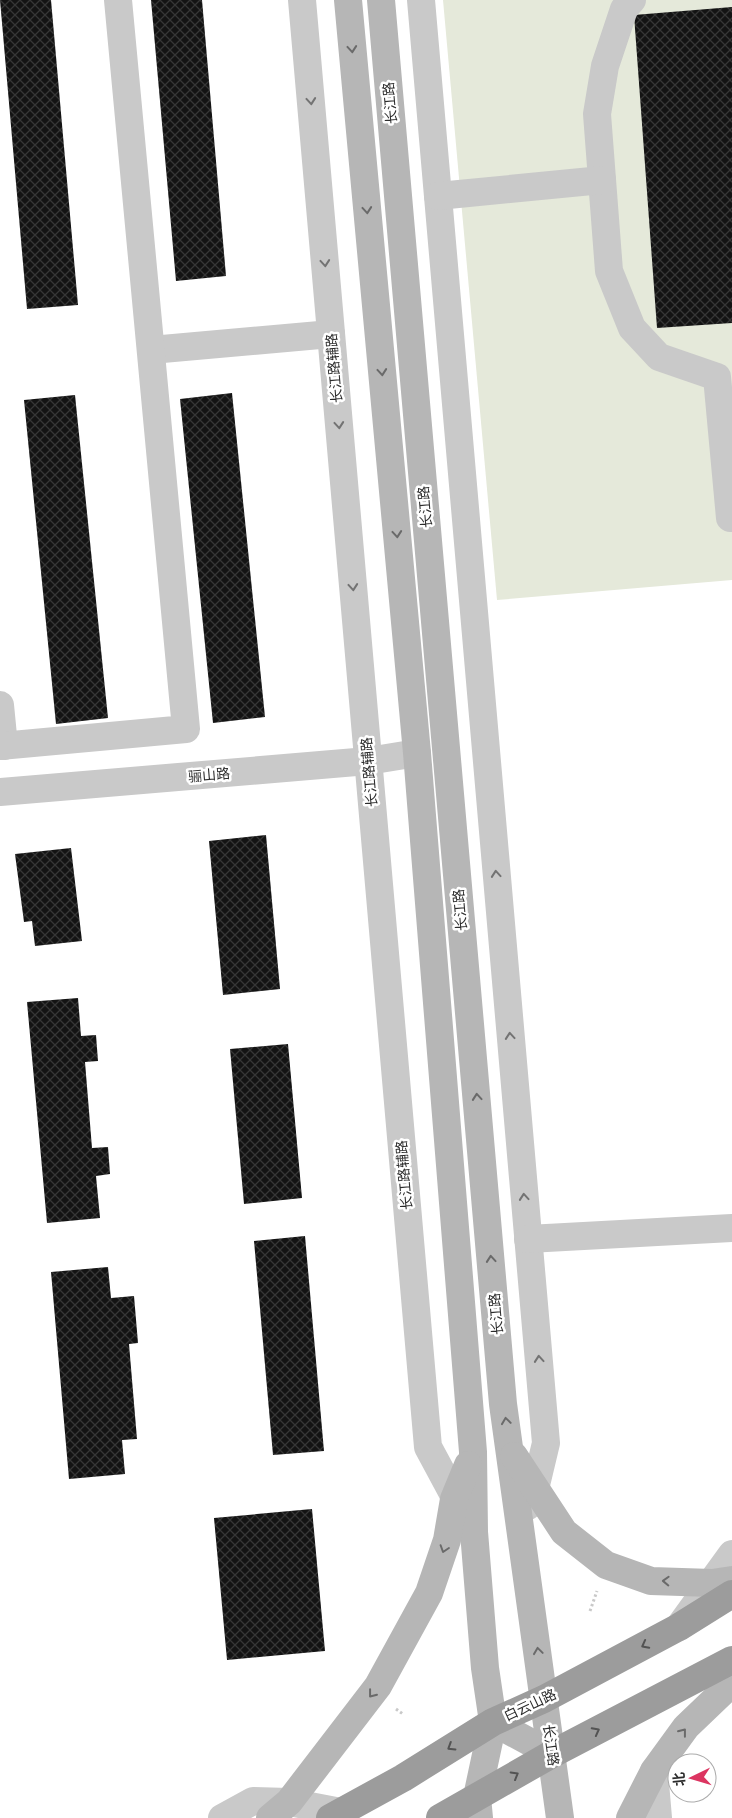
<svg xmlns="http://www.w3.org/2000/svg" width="732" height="1818" viewBox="0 0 732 1818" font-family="Mulish,'Noto Sans SC',sans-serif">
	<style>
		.garden { fill: #e5e9da }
		.building { fill: url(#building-cross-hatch) }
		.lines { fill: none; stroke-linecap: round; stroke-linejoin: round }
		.path { stroke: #c9c9c9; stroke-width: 3; stroke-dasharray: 2.5 2.5; stroke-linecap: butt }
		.minor { stroke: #c9c9c9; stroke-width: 28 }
		.tertiary { stroke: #c9c9c9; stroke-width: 28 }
		.secondary { stroke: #b6b6b6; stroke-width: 28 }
		.trunk { stroke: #9c9c9c; stroke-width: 28 }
		.oneway { stroke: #6a6a6a }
		.oneway2 { stroke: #737373 }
		.oneway3 { stroke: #535353 }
		.labels { text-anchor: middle; stroke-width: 5; stroke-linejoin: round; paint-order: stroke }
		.street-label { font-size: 14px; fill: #2c2c2c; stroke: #fff }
	</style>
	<defs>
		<pattern id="building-cross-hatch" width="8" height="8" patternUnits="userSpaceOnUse" patternTransform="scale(1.25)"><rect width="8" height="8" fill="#131313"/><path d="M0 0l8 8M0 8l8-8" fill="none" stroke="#363636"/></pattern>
	</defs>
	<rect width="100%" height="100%" fill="#fff"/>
	<!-- garden -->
	<path class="garden" d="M443,0H732V580L497,600Z"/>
	<!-- building -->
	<g class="building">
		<path d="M0,0H51L78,305L27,309Z"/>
		<path d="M151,0H202L226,276L176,281Z"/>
		<path d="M732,7V323L657,328L634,15Z"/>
		<path d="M232,393L265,717L213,723L180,399Z"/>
		<path d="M75,395L108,718L56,724L24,400Z"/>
		<path d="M266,835L280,989L223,995L209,841Z"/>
		<path d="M71,848L82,941L35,946L32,921L24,922L15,854Z"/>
		<path d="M78,998L81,1036L96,1035L98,1061L85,1062L92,1148L108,1147L110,1174L96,1176L100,1218L47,1223L27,1002Z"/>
		<path d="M288,1044L302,1198L244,1204L230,1049Z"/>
		<path d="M305,1236L324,1451L273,1455L254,1241Z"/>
		<path d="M108,1267L111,1298L134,1296L138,1343L129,1344L137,1439L122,1440L125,1474L69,1479L51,1272Z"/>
		<path d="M312,1509L325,1651L227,1660L214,1518Z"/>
	</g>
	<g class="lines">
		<!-- path -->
		<g class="path">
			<path d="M590,1611L597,1591"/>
			<path d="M396,1709L403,1714"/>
		</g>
		<!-- minor -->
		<g class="minor">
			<path d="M302,0L428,1447L464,1514"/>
			<path d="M421,0L546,1443L535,1489L528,1506"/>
			<path d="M632,0L624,9L605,66L597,114L609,271L632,328L659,357L717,377L730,518H732"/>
			<path d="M438,196L602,180"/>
			<path d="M151,350L331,334"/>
			<path d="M0,705L4,746"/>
			<path d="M0,746L186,729L118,0"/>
			<path d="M528,1239L732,1228"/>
			<path d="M679,1627L732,1554"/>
			<path d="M654,1771L658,1818"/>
			<path d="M222,1818L253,1801L289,1802L341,1812"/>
		</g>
		<!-- tertiary -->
		<path class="tertiary" d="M0,792L368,761L417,753"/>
		<!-- secondary -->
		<g class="secondary">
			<path d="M348,0L417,753L473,1452L474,1532L485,1668L493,1722L477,1797L479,1818"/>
			<path d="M381,0L503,1404L560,1818"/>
			<path d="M514,1456L564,1532L606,1565L651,1581L712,1583L732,1580"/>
			<path d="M493,1722L552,1754"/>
			<path d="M270,1818L289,1802L378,1686L429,1593L447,1540L454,1499L468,1465"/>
			<path d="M630,1818L654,1771L686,1727L732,1683"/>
		</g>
		<!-- trunk -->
		<g class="trunk">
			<path d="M330,1818L403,1778L493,1722L544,1699L679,1627L732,1594"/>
			<path d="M440,1818L552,1754L732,1660"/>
		</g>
	</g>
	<!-- one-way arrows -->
	<defs><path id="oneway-chevron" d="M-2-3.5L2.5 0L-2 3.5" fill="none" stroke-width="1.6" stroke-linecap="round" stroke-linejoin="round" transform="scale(1.25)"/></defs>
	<g class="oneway">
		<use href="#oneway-chevron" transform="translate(352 49) rotate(85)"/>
		<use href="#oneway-chevron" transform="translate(367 210) rotate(85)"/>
		<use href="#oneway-chevron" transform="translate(382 372) rotate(85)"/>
		<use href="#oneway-chevron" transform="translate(397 534) rotate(85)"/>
		<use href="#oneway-chevron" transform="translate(477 1097) rotate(-95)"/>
		<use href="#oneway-chevron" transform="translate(491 1259) rotate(-95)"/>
		<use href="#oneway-chevron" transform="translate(506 1421) rotate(-98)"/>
		<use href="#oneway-chevron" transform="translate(444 1549) rotate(108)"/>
		<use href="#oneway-chevron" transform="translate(666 1581) rotate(-178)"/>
		<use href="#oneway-chevron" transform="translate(538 1651) rotate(-98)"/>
		<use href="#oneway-chevron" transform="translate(372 1694) rotate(128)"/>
		<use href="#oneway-chevron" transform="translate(683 1732) rotate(-52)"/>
	</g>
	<g class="oneway2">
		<use href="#oneway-chevron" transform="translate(311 101) rotate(85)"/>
		<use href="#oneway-chevron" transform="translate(325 263) rotate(85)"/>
		<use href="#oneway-chevron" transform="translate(339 425) rotate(85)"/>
		<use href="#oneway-chevron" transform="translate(353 587) rotate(85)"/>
		<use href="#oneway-chevron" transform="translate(496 874) rotate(-95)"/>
		<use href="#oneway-chevron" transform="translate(510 1036) rotate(-95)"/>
		<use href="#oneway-chevron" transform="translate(524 1197) rotate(-95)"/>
		<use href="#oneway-chevron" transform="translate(539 1359) rotate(-95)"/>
	</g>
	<g class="oneway3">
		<use href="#oneway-chevron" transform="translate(645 1645) rotate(152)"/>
		<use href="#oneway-chevron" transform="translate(596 1731) rotate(-28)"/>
		<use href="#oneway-chevron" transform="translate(451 1747) rotate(148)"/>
		<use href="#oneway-chevron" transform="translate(515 1775) rotate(-30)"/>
	</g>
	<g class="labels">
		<!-- street labels -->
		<g class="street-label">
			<text transform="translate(390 103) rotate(-95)" y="5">长江路</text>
			<text transform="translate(334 368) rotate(-95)" y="5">长江路辅路</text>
			<text transform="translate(425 507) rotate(-95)" y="5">长江路</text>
			<text transform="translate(369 772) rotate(-95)" y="5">长江路辅路</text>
			<text transform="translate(209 775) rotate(-5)" y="5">骊山路</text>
			<text transform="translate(460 910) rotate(-95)" y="5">长江路</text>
			<text transform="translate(404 1175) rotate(-95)" y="5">长江路辅路</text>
			<text transform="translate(496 1314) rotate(-95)" y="5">长江路</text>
			<text transform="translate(530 1705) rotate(-25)" y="5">白云山路</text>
			<text transform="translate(551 1745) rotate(82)" y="5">长江路</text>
		</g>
	</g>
	<!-- north arrow -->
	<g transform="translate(692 1778) rotate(265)"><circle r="24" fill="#ffffff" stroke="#ababab"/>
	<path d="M0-4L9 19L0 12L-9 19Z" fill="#dc3561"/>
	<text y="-8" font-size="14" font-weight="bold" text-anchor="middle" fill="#2c2c2c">北</text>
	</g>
</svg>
